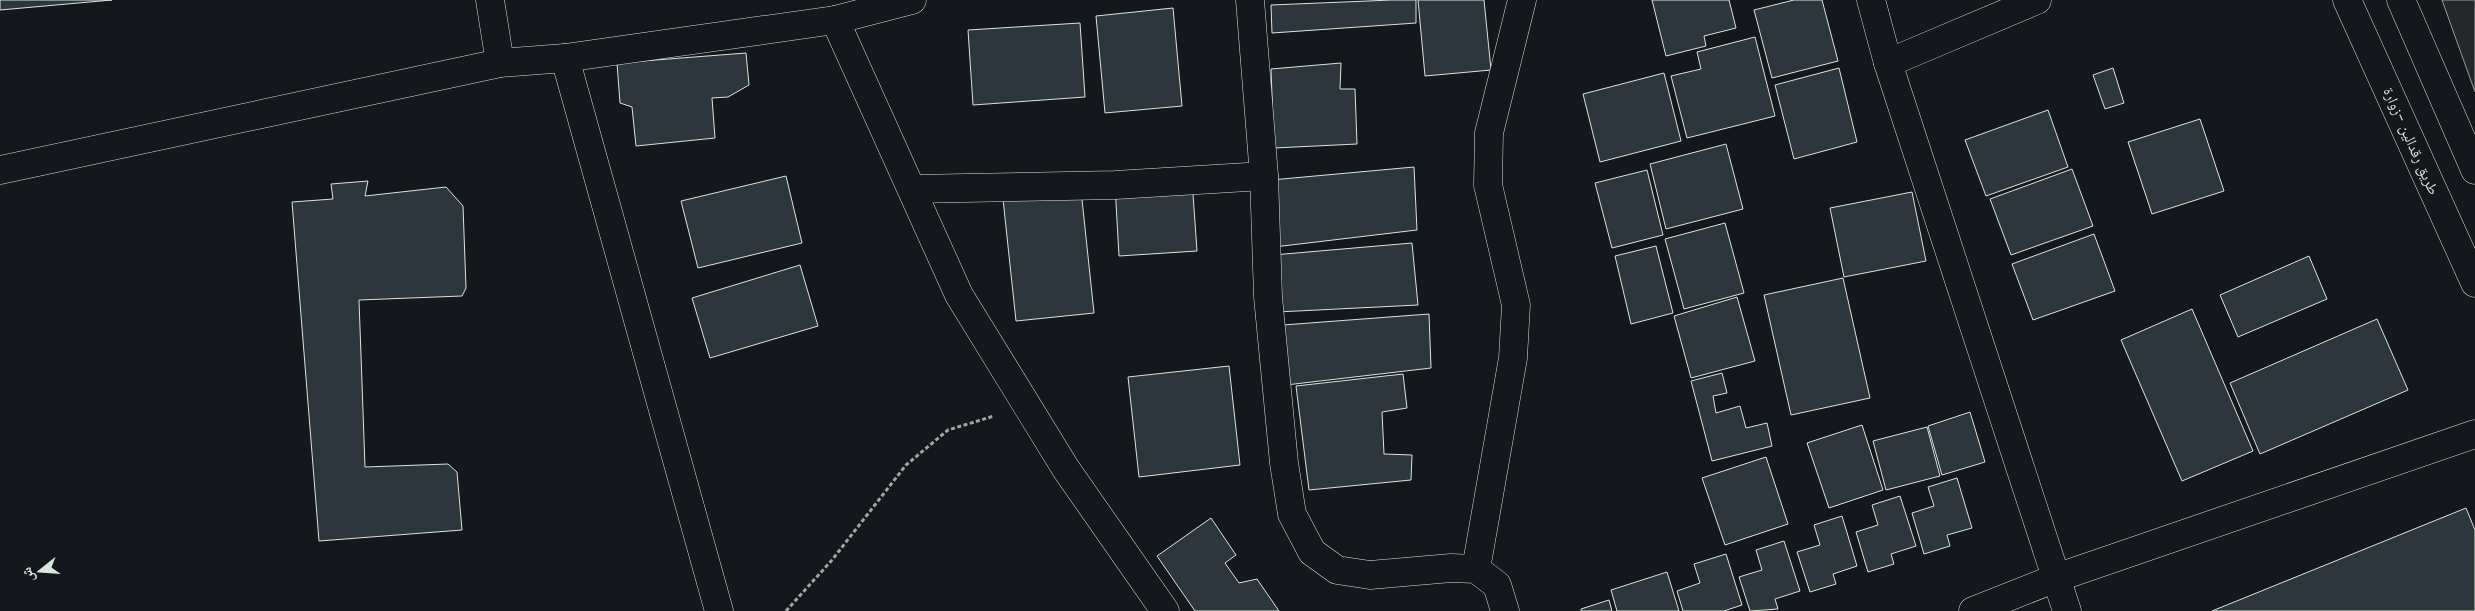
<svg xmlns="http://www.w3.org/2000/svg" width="2475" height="611" viewBox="0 0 2475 611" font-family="Poppins,'Noto Naskh Arabic',sans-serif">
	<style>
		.parking { fill: #24282b; stroke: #939e99 }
		.building { fill: #2c363c; stroke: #d8e6dc }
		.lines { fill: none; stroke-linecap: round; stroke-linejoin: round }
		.minor-casing { stroke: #d8e6dc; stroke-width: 29 }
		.primary-casing { stroke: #d8e6dc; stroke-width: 29 }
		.path { stroke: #9da8a2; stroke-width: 3; stroke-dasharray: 4 2.5; stroke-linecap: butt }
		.minor { stroke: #14181c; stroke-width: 28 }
		.primary { stroke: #14181c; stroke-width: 28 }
		.labels { text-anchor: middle; stroke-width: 4; stroke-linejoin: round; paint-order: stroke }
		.street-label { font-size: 15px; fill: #d8e6dc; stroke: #14181c }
	</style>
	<rect width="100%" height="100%" fill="#14181c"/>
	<!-- parking -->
	<path class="parking" d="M2442,0H2475V92Z"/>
	<!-- building -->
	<g class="building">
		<path d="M0,0H112L0,10Z"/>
		<path d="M1392,0H1416V23L1272,33L1271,5Z"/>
		<path d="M1418,0H1484L1491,70L1425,76Z"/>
		<path d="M1652,0H1729L1736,28L1704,36L1706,46L1666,56Z"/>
		<path d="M1794,0H1822L1838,61L1772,78L1754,10Z"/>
		<path d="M1173,8L1182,106L1105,113L1096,16Z"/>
		<path d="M1080,23L1085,97L973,105L968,30Z"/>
		<path d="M1755,37L1775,116L1687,138L1671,76L1701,69L1697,52Z"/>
		<path d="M746,53L749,85L728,97L712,98L715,138L636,146L632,107L620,103L617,63Z"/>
		<path d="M1341,63L1340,89H1355L1357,144L1274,148L1271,69Z"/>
		<path d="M1839,68L1857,142L1794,159L1775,85Z"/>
		<path d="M2113,68L2124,103L2105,109L2093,75Z"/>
		<path d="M1664,73L1681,141L1600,162L1583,94Z"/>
		<path d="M2048,110L2068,167L1986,196L1965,140Z"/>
		<path d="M2200,119L2224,191L2152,214L2128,142Z"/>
		<path d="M1726,144L1743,209L1666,229L1650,164Z"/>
		<path d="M1414,167L1417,230L1274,247L1271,180Z"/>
		<path d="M2072,169L2093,226L2011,255L1990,199Z"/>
		<path d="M1647,170L1663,235L1612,248L1595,183Z"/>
		<path d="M786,176L802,243L698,268L681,201Z"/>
		<path d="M1192,180L1197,251L1119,256L1115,185Z"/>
		<path d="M368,181L365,196L446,187L463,206L466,288L462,296L359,300L365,467L448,464L457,472L462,530L319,541L292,202L333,199L331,184Z"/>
		<path d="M1081,190L1094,313L1016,321L1003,199Z"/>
		<path d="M1912,192L1926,261L1844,277L1830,208Z"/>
		<path d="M1725,223L1744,293L1684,309L1665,239Z"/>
		<path d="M2094,234L2115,291L2033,320L2012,264Z"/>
		<path d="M1412,243L1418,305L1277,312L1273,255Z"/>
		<path d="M1656,246L1673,313L1631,324L1615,256Z"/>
		<path d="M2309,256L2327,299L2238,337L2220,295Z"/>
		<path d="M800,265L818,326L710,358L692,298Z"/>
		<path d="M1843,278L1870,398L1791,415L1764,295Z"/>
		<path d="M1737,297L1755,361L1691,378L1674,316Z"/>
		<path d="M2192,309L2253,451L2182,481L2121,340Z"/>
		<path d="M1429,314L1431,368L1286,385L1283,325Z"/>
		<path d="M2377,319L2408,390L2260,454L2230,383Z"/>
		<path d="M1229,366L1240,465L1139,477L1128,377Z"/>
		<path d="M1722,373L1727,393L1713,396L1716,413L1740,406L1746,428L1767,423L1772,446L1712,461L1691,381Z"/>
		<path d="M1403,374L1407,408L1382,412L1384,454L1412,455L1411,480L1309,490L1296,386Z"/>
		<path d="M1970,412L1985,462L1942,475L1928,426Z"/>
		<path d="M1862,425L1883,490L1829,508L1807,443Z"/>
		<path d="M1927,427L1940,476L1886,490L1873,441Z"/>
		<path d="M1766,457L1788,524L1725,545L1702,478Z"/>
		<path d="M1957,478L1972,528L1947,535L1950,546L1924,554L1912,513L1934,506L1928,487Z"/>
		<path d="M1900,496L1916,546L1891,554L1894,564L1868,572L1856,532L1878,525L1872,505Z"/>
		<path d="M2466,508L2475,530V611H2212Z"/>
		<path d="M1842,516L1857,566L1833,574L1836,584L1810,592L1797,552L1820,545L1814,525Z"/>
		<path d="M1211,518L1236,555L1225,563L1239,583L1257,579L1279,611H1195L1157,556Z"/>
		<path d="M1784,541L1800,591L1775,599L1778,609L1750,611L1739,577L1762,570L1756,550Z"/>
		<path d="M1726,554L1742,605L1724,611H1683L1677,591L1700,583L1694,564Z"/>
		<path d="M1667,572L1679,611H1617L1611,590Z"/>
		<path d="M1609,600L1612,611H1581V609Z"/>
	</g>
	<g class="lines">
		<defs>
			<g id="minor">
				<path d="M490,0L500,63"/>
				<path d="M1250,0L1264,176L1268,297L1284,463L1292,514L1312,552L1337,570L1370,575L1451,568L1476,569L1497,585L1505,611"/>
				<path d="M1871,0L1888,63"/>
				<path d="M2037,0L1888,63L2067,611"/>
				<path d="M835,20L959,295L1066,469L1165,611"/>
				<path d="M565,58L719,611"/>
				<path d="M0,170L500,63L565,58L835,20L912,0"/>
				<path d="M912,189L1115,185L1264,176"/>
				<path d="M1476,569L1513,358L1516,305L1488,185L1489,133L1522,0"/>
				<path d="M1973,611L2056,578L2475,434"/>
			</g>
			<g id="primary">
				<path d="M2347,0L2475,283"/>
				<path d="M2401,0L2475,170"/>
			</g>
		</defs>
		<!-- minor casing -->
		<use href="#minor" class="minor-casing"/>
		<!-- primary casing -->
		<use href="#primary" class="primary-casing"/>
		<!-- path -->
		<path class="path" d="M786,611L832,560L906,465L948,430L994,416"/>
		<!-- minor -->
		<use href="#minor" class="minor"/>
		<!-- primary -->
		<use href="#primary" class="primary"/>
	</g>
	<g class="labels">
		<!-- street labels -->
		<g class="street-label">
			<text transform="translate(2411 141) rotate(66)" y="5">طريق رقدالين -زوارة</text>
		</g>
	</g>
	<!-- north arrow -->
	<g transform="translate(40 571) rotate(253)" stroke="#14181c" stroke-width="4" paint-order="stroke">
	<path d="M0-4L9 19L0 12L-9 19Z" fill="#d8e6dc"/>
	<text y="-8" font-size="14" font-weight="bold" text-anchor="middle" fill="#d8e6dc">ش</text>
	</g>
</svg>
